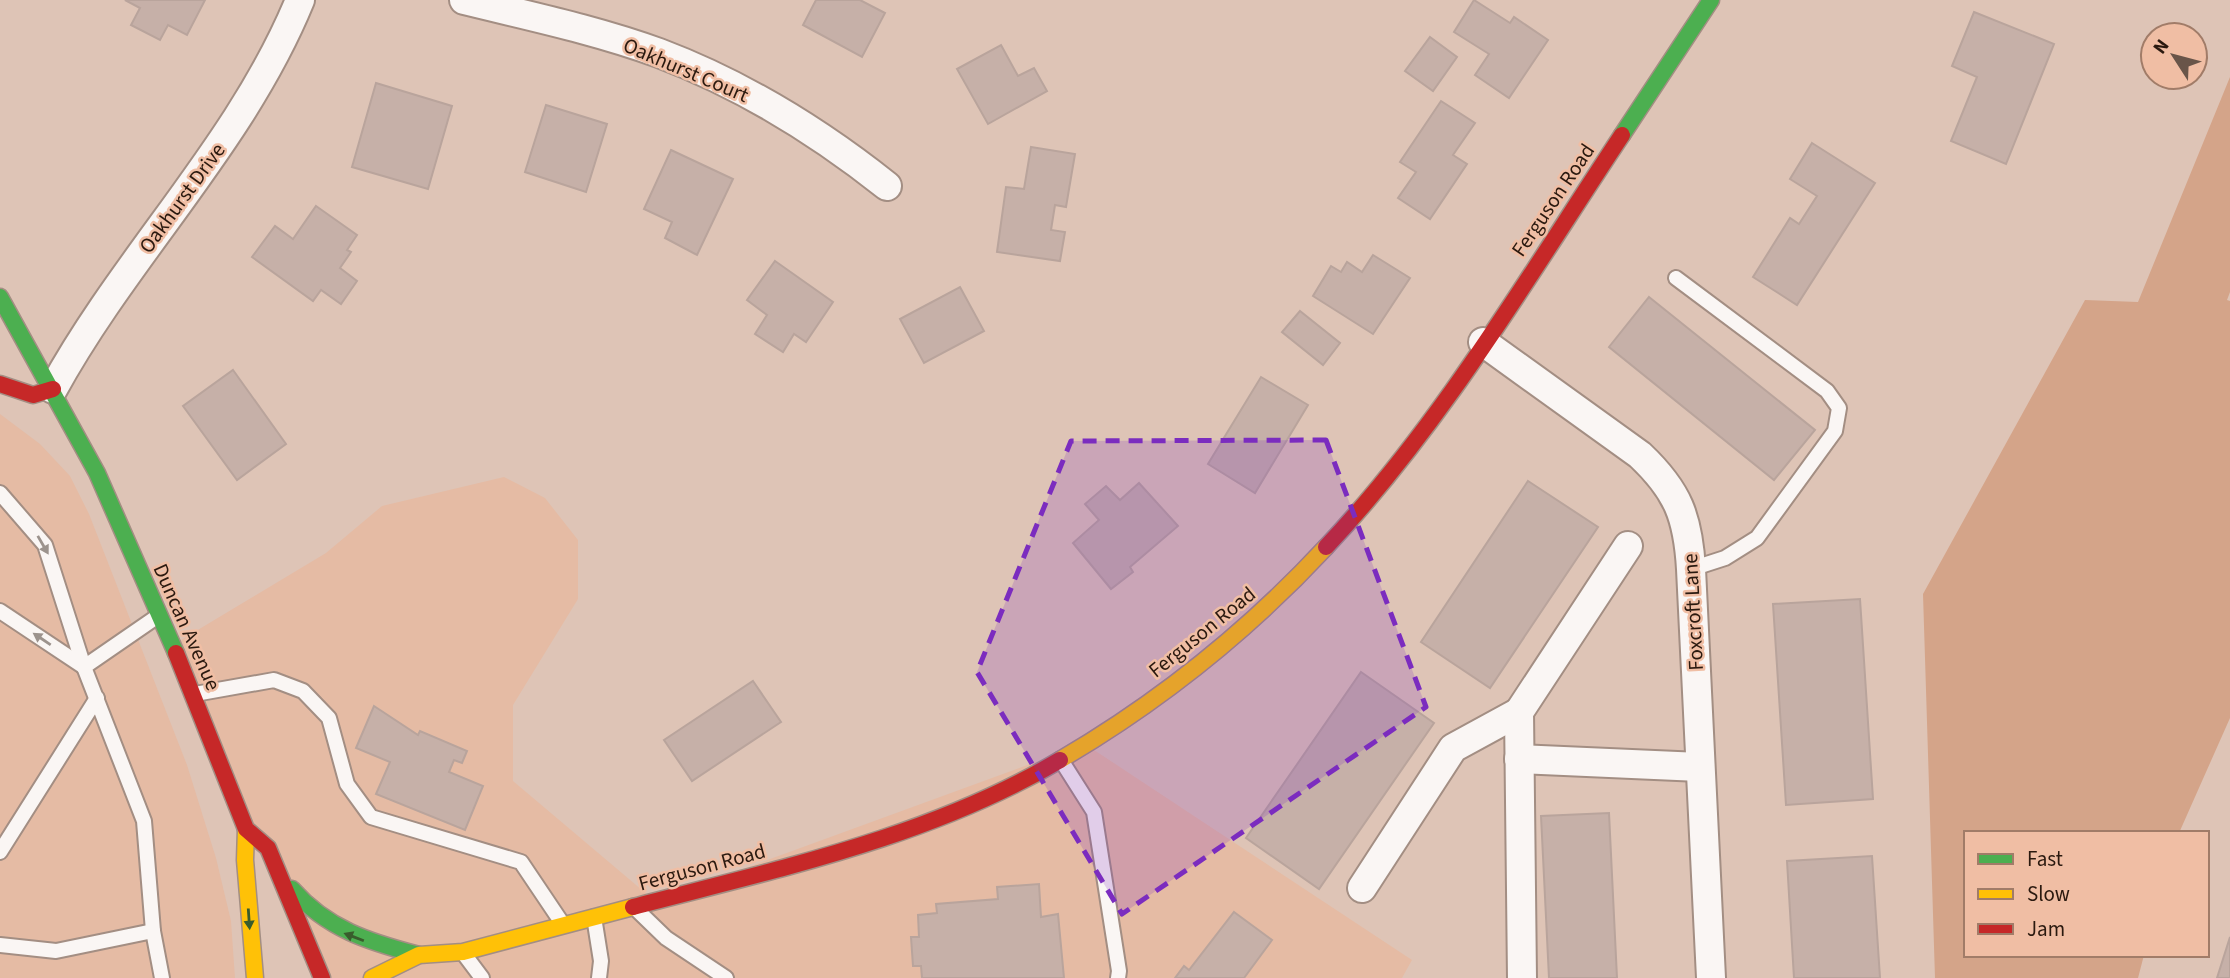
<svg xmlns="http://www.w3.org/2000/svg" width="2230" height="978" viewBox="0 0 2230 978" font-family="'Source Sans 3',sans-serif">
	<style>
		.built { fill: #e5bba4 }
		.forest { fill: #d4a489 }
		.building { fill: #c6b0a8; stroke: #b9a49c; stroke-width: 2 }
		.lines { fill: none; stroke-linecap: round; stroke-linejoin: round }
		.lane-casing { stroke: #a38e83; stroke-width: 18 }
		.street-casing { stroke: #a38e83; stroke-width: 32 }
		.fast-casing { stroke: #a38e83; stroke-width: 19 }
		.slow-casing { stroke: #a38e83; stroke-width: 19 }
		.jam-casing { stroke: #a38e83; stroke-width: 19 }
		.lane { stroke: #faf6f4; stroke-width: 14 }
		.street { stroke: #faf6f4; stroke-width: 28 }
		.fast { stroke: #4caf50; stroke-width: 16 }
		.slow { stroke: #ffc107; stroke-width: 16 }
		.jam { stroke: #c62828; stroke-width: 16 }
		.oneway { fill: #9c938d }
		.oneway2 { fill: #395c2c }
		.marked { fill: #7b2cbf; fill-opacity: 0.2; stroke: #7b2cbf; stroke-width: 5; stroke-dasharray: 14 9; stroke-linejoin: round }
		.labels { text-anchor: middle; stroke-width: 5; stroke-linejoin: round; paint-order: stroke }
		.street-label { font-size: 21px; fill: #2a190f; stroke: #f0bea4 }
	</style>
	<rect width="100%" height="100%" fill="#dec4b6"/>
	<!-- built -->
	<g class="built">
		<path d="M0,414L40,444L70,476L89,514L187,765L216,858L231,921L235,978H0Z"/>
		<path d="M504,477L545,498L578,540V599L513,705V781L655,901L1085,744L1412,960L1402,978H322L171,646L326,553L382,506Z"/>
	</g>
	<!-- forest -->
	<path class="forest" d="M2230,77V292L2227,300L2230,301V718L2179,833H1966V955H2144L2138,978H1935L1923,594L2085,300L2138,302Z"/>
	<!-- building -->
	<g class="building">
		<path d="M125,0H205L187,35L168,25L160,40L131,25L140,8Z"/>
		<path d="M816,0H860L885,13L862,57L803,25Z"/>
		<path d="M1474,0L1510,23L1514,17L1548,40L1509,98L1475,75L1489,54L1454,32Z"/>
		<path d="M1974,12L2054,44L2006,164L1951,141L1977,77L1952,66Z"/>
		<path d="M1430,37L1457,57L1433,91L1405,71Z"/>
		<path d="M1001,45L1018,76L1034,68L1047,91L988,124L957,69Z"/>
		<path d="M376,83L452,106L428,189L352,167Z"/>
		<path d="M1441,101L1475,123L1453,155L1467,164L1430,219L1398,198L1416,172L1400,162Z"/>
		<path d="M546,105L607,124L586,192L525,172Z"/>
		<path d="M1812,143L1875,183L1797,305L1753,277L1790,218L1799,224L1817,196L1790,179Z"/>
		<path d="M1031,147L1075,154L1066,207L1055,205L1051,230L1065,232L1060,261L997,252L1006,187L1024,189Z"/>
		<path d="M671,150L733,179L697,255L665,238L672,222L644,209Z"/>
		<path d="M316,206L357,235L347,250L351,252L340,268L357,281L341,304L321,290L313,301L252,257L275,226L293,239Z"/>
		<path d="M1373,255L1410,278L1373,334L1313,296L1331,266L1341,272L1347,262L1362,272Z"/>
		<path d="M775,261L833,302L806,342L794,334L783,352L755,334L767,315L747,300Z"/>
		<path d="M960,287L984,331L924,363L900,319Z"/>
		<path d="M1649,297L1815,430L1774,480L1609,347Z"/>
		<path d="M1300,311L1340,343L1323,365L1282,332Z"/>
		<path d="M233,370L286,444L237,480L183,406Z"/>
		<path d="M1261,377L1308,405L1255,493L1208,464Z"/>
		<path d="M1528,481L1598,527L1490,688L1421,642Z"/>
		<path d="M1139,483L1178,526L1130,567L1133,572L1111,589L1073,543L1099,520L1085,504L1106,486L1120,500Z"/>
		<path d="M1860,599L1873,799L1786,805L1773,604Z"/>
		<path d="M1361,672L1434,723L1319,889L1246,838Z"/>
		<path d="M753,681L781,722L692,781L664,740Z"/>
		<path d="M374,706L418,735L420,731L467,751L462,763L454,760L449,772L483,786L465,830L376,794L390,762L356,748Z"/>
		<path d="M1609,813L1617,978H1549L1541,816Z"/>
		<path d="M1872,856L1880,978H1794L1787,861Z"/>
		<path d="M1039,884L1041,917L1058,914L1064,978H922L921,966H913L911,937H919L918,915L937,913L936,904L998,899L997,887Z"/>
		<path d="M1234,912L1272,940L1244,978H1175L1184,966L1189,970Z"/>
		<path d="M2230,937V978H2217Z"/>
	</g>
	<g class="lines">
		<defs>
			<g id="lane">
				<path d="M1676,278L1827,391L1839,408L1835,431L1757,538L1725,558L1691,569"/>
				<path d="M0,493L45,545L84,667L144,821L153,931L162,978"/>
				<path d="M0,611L84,667"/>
				<path d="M84,667L158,616"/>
				<path d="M195,694L274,680L303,691L329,718L347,784L371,817L521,862L562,923"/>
				<path d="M1061,760L1094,812L1119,971L1118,978"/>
				<path d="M0,852L97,698"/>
				<path d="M636,909L666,938L726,978"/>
				<path d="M594,917L601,961L599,978"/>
				<path d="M0,945L56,951L153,931"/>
				<path d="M464,954L482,978"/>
			</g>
			<g id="street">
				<path d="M464,0C529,16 596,30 659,53C741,84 819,132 887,186"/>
				<path d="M1483,342L1640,455C1678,491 1688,517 1691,569L1711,978"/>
				<path d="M53,389C127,254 241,144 300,0"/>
				<path d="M1519,759L1700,767"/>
				<path d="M1362,888L1453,748L1519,712"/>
				<path d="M1522,978L1519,712L1628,546"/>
			</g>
			<g id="fast">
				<path d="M1622,135L1711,0"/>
				<path d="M0,297L97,473L176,653"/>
				<path d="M292,889C327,929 369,942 419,955"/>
			</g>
			<g id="slow">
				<path d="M1060,760C1159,702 1248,631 1326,547"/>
				<path d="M246,829L245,860L255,978"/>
				<path d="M372,978L419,955L463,952L633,907"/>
			</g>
			<g id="jam">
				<path d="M0,384L33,395L53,389"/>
				<path d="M1326,547C1442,424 1529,275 1622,135"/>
				<path d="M176,653L246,829L268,848L322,978"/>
				<path d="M633,907C777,869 930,837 1060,760"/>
			</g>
		</defs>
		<!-- lane casing -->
		<use href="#lane" class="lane-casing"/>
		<!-- street casing -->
		<use href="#street" class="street-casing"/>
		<!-- fast casing -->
		<use href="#fast" class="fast-casing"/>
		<!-- slow casing -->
		<use href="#slow" class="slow-casing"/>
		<!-- jam casing -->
		<use href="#jam" class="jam-casing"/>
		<!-- lane -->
		<use href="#lane" class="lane"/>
		<!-- street -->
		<use href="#street" class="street"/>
		<!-- fast -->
		<use href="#fast" class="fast"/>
		<!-- slow -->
		<use href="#slow" class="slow"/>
		<!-- jam -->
		<use href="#jam" class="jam"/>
	</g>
	<!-- one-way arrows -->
	<defs><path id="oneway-solid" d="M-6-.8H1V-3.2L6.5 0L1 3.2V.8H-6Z" transform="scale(1.75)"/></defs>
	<g class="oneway">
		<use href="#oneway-solid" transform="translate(43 545) rotate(60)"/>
		<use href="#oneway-solid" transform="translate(42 639) rotate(-146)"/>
	</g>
	<g class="oneway2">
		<use href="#oneway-solid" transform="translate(249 919) rotate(86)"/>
		<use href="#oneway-solid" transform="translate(354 937) rotate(-159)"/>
	</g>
	<!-- marked area -->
	<path class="marked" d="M1326,440L1426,707L1122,914L977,672L1071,441Z"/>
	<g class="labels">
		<!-- street labels -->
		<g class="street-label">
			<text transform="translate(686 70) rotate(23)" y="7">Oakhurst Court</text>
			<text transform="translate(182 198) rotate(-54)" y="7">Oakhurst Drive</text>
			<text transform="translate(1553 200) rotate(-56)" y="7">Ferguson Road</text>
			<text transform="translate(1693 612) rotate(-93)" y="7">Foxcroft Lane</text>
			<text transform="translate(187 627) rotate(66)" y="7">Duncan Avenue</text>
			<text transform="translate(1202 632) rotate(-39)" y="7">Ferguson Road</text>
			<text transform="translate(702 867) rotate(-15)" y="7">Ferguson Road</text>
		</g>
	</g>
	<!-- legend -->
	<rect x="1964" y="831" width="245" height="126" fill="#f0bea4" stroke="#a17c68" stroke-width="2"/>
	<rect x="1978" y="854" width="35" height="10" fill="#4caf50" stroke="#a17c68" stroke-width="2"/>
	<text x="2027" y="866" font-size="21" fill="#2a190f">Fast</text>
	<rect x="1978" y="889" width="35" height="10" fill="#ffc107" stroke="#a17c68" stroke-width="2"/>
	<text x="2027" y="901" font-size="21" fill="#2a190f">Slow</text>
	<rect x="1978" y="924" width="35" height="10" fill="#c62828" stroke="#a17c68" stroke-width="2"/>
	<text x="2027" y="936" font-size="21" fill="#2a190f">Jam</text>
	<!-- north arrow -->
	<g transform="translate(2174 56) rotate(306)"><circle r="33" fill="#f0bea4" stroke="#a17c68" stroke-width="2"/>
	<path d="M0-5L12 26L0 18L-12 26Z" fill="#695549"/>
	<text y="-10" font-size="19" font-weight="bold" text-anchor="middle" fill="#2a190f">N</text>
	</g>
</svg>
